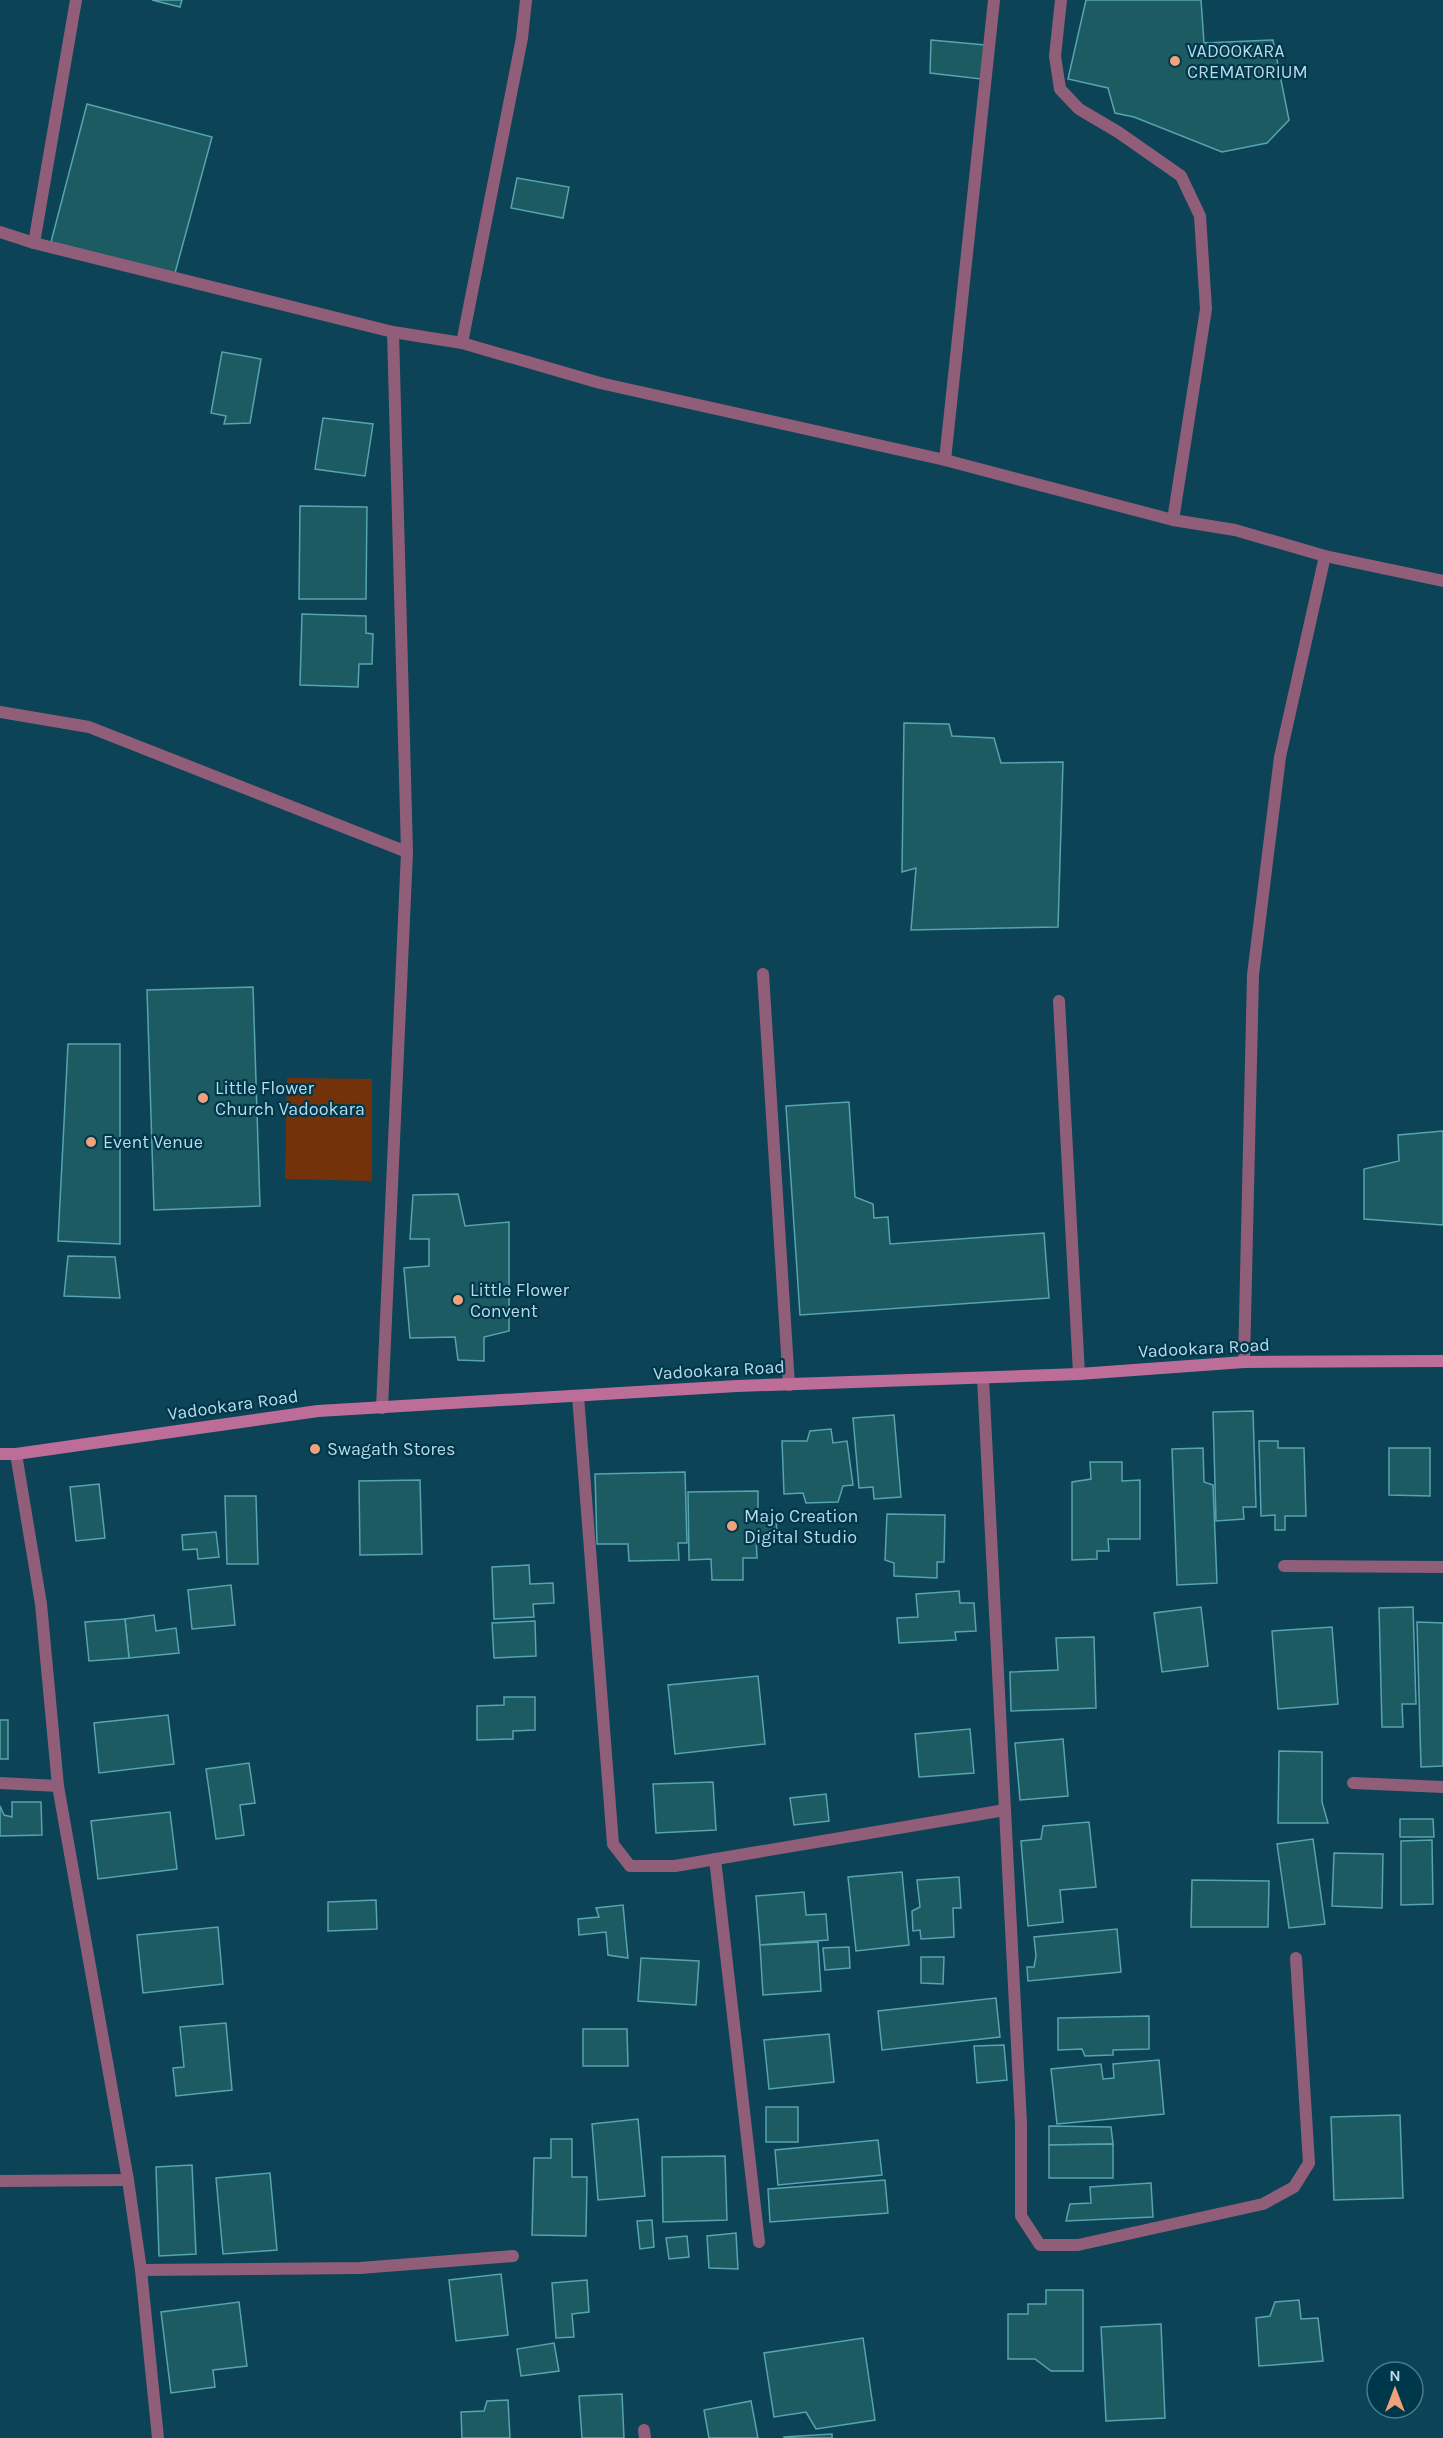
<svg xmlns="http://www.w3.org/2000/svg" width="1443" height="2438" viewBox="0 0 1443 2438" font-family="Karla,sans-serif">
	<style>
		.green { fill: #73320a }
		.building { fill: #1d5b63; stroke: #56a4af; stroke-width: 1.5 }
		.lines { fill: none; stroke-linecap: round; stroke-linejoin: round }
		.lane { stroke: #905e78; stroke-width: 12 }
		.street { stroke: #905e78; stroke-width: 12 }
		.secondary { stroke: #bc6e99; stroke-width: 12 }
		.poi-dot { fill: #f1a27b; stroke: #00384b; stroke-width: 2 }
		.labels { text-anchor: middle; stroke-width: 4.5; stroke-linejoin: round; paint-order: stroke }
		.poi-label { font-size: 18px; fill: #badae9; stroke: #00384b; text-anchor: start }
		.street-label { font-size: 18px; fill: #badae9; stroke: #00384b }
	</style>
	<rect width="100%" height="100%" fill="#0c4356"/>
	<!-- green -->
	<path class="green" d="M287,1078L372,1079V1181L285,1179Z"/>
	<!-- building -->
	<g class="building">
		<path d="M152,0H182L180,7Z"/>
		<path d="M1086,0H1201L1204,43L1273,40L1289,120L1267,143L1222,152L1134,117L1115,113L1108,88L1068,79Z"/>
		<path d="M931,40L985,45L981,79L930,73Z"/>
		<path d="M87,104L212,137L175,273L51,242Z"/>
		<path d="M517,178L569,187L563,218L511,208Z"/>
		<path d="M222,352L261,359L250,423L224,424L226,416L211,413Z"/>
		<path d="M323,418L373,424L365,476L315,469Z"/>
		<path d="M300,506L367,507L366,599H299Z"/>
		<path d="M302,614L366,616V633L373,634L372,664H359L358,687L300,685Z"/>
		<path d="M904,723L949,724L952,736L994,738L1001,763L1063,762L1058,927L911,930L916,868L902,872Z"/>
		<path d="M253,987L260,1206L154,1210L147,990Z"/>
		<path d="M68,1044H120V1244L58,1241Z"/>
		<path d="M849,1102L855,1197L873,1204L874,1218L888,1217L890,1244L1044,1233L1049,1298L800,1315L786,1106Z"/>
		<path d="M1443,1131V1225L1364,1219V1169L1399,1161L1398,1135Z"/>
		<path d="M458,1194L465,1226L509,1222V1331L484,1337V1361L458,1360L455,1337L410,1338L404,1268L429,1266V1239H410L413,1195Z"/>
		<path d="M68,1256L115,1257L120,1298L64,1296Z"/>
		<path d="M1253,1411L1256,1507H1243L1244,1519L1216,1521L1213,1412Z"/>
		<path d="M894,1415L901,1497L874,1499L873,1487L859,1488L853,1418Z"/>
		<path d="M831,1429L833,1443L847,1441L853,1485L843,1486L838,1502L806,1503L803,1493L784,1494L782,1441H807L810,1431Z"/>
		<path d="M1259,1441H1278V1448H1304L1306,1516H1285V1530H1275V1515L1261,1516Z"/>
		<path d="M1203,1448L1204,1482L1213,1485L1217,1583L1177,1585L1172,1449Z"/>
		<path d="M1389,1448H1430V1496L1389,1495Z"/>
		<path d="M1090,1462H1122V1481L1140,1480V1539H1108L1109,1551H1097V1559L1072,1560V1482L1091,1479Z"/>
		<path d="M685,1472L687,1543H678L679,1560L629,1561L628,1544H597L595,1474Z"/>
		<path d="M420,1480L422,1554L360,1555L359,1481Z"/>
		<path d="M99,1484L105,1538L76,1541L70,1487Z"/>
		<path d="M758,1491V1515L776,1514L777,1536H756L757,1558H743V1580H712L711,1559L689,1560L688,1492Z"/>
		<path d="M225,1496H256L258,1564H227Z"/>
		<path d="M887,1514L945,1515L944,1562H937V1578L894,1576V1563L885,1560Z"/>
		<path d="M216,1532L219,1557L198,1559L197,1549L183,1550L182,1535Z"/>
		<path d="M529,1565L530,1584L553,1583L554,1603L533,1604L534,1617L494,1619L492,1567Z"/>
		<path d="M231,1585L235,1625L192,1629L188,1590Z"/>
		<path d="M959,1591L960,1603H974L976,1631L955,1632L956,1640L899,1643L897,1618L918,1617L916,1594Z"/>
		<path d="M1201,1607L1208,1666L1162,1672L1154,1613Z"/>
		<path d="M1413,1607L1416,1704H1402L1403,1727H1382L1379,1608Z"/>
		<path d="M154,1615L156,1631L176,1628L179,1653L129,1658L125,1619Z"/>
		<path d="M125,1619L129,1658L89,1661L85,1622Z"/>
		<path d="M535,1621L536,1656L494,1658L492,1623Z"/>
		<path d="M1417,1622L1443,1623V1766L1421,1767Z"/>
		<path d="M1332,1627L1338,1704L1278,1709L1272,1631Z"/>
		<path d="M1094,1637L1096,1708L1011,1711L1010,1672L1058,1670L1056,1638Z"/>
		<path d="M758,1676L765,1744L675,1754L668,1685Z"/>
		<path d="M504,1697H535V1730L513,1731V1739L477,1740V1706L504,1705Z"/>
		<path d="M168,1715L174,1764L99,1773L94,1723Z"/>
		<rect x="0" y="1720" width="8" height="39"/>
		<path d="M970,1729L974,1773L919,1777L915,1734Z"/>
		<path d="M1063,1739L1068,1796L1020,1800L1015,1743Z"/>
		<path d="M1279,1751L1322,1752V1802L1328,1823H1278Z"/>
		<path d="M249,1763L255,1803L240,1805L244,1835L216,1839L206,1769Z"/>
		<path d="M713,1782L716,1830L656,1833L653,1784Z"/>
		<path d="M826,1794L829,1821L794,1825L790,1798Z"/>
		<path d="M12,1802H41L42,1835L0,1836V1806L4,1815L12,1817Z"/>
		<path d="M170,1812L177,1869L98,1879L91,1821Z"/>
		<path d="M1400,1819H1433L1434,1837H1400Z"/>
		<path d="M1089,1822L1096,1887L1060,1890L1063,1922L1028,1926L1021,1841L1041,1839L1043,1826Z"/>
		<path d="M1313,1839L1325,1924L1289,1928L1277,1844Z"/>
		<path d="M1432,1840L1433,1904L1401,1905V1841Z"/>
		<path d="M1334,1853L1383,1854L1382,1908L1332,1906Z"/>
		<path d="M902,1872L909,1945L856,1951L848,1877Z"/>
		<path d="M959,1877L961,1908H953L954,1937L921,1939L920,1930L913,1931L912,1911L920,1907L917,1880Z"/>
		<path d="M1192,1880L1269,1881L1268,1927H1191Z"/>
		<path d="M804,1892L806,1915L826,1914L828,1940L760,1945L756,1896Z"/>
		<path d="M376,1900L377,1929L328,1931V1902Z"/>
		<path d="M623,1905L628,1958L608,1955L606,1932L579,1935L578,1919L599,1917L596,1908Z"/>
		<path d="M218,1927L223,1984L143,1993L137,1935Z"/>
		<path d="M1117,1929L1121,1972L1028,1981L1027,1967H1034L1036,1956L1034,1937Z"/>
		<path d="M818,1942L821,1991L763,1995L760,1945Z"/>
		<path d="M849,1947L850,1968L825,1970L823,1948Z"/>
		<path d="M921,1957H944L943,1984L921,1983Z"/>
		<path d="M641,1958L699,1961L696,2005L638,2001Z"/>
		<path d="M996,1998L1000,2037L882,2050L878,2011Z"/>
		<path d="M1149,2016V2049L1113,2050V2055L1085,2056L1082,2049L1058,2050V2018Z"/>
		<path d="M226,2023L232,2090L176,2096L173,2068L184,2067L180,2027Z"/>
		<path d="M583,2029H627L628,2066H583Z"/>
		<path d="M829,2034L834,2082L769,2089L764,2040Z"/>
		<path d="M1004,2045L1007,2080L977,2083L974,2046Z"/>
		<path d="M1159,2060L1164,2114L1057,2124L1051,2069L1101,2064L1103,2079L1114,2078L1113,2064Z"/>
		<rect x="766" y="2107" width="32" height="35"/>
		<path d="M1400,2115L1403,2198L1334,2200L1331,2117Z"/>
		<path d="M638,2119L645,2196L598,2200L592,2124Z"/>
		<path d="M1049,2126L1111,2127L1113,2144L1049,2145Z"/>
		<path d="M551,2139H572V2177H587L586,2236L532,2235L534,2158H551Z"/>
		<path d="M878,2140L882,2175L778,2185L775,2150Z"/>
		<path d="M1113,2144V2178H1049V2145Z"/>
		<path d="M725,2156L727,2220L663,2222L662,2157Z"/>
		<path d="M192,2165L196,2254L159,2256L156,2167Z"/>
		<path d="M270,2173L277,2250L223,2254L216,2178Z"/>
		<path d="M885,2180L888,2213L770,2222L768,2189Z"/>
		<path d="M1151,2183L1153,2217L1066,2221L1070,2204L1091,2203L1090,2187Z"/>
		<path d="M652,2220L654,2247L640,2249L637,2221Z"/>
		<path d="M736,2233L738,2269L709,2268L707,2236Z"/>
		<path d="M687,2236L689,2257L669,2259L666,2238Z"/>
		<path d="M501,2274L508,2335L456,2341L449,2280Z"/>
		<path d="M587,2280L589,2312L572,2314L574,2337L556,2338L552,2283Z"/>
		<path d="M1046,2290H1083V2371H1051L1035,2359H1008V2314H1028V2304H1046Z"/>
		<path d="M1299,2300L1301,2319L1318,2318L1323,2361L1259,2366L1256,2318L1270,2316L1275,2302Z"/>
		<path d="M239,2302L247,2366L213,2370L215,2387L171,2393L161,2312Z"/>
		<path d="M1161,2324L1165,2418L1106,2421L1101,2327Z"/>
		<path d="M863,2338L875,2420L816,2429L806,2412L774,2417L764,2353Z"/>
		<path d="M554,2343L559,2371L521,2376L517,2349Z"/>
		<path d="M622,2394L624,2438H582L579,2396Z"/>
		<path d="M508,2400L510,2438H462L461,2412L484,2411L487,2401Z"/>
		<path d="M751,2401L758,2438H709L704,2410Z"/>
		<path d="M832,2434V2438H784V2437Z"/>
	</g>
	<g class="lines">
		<!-- lane -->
		<g class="lane">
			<path d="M1061,0L1055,56L1060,89L1079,109L1118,132L1181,176L1200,216L1206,309L1173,520"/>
			<path d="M763,974L789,1385"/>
			<path d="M1059,1001L1079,1374"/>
			<path d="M0,1783L58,1786"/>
			<path d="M141,2270L360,2268L513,2256"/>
		</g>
		<!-- street -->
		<g class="street">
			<path d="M0,232L34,243L393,332L462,343L600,383L945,460L1173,520L1235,530L1325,556L1443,581"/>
			<path d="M34,243L76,0"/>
			<path d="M462,343L522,38L526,0"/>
			<path d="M945,460L994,0"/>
			<path d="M0,712L89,727L407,852L393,332"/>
			<path d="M1244,1362L1253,975L1280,757L1325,556"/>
			<path d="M983,1378L1021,2124V2216L1040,2245H1078L1263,2204L1294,2187L1309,2163L1296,1958"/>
			<path d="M578,1396L613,1844L630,1866H675L1005,1810"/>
			<path d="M382,1408L407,852"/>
			<path d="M16,1454L41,1604L58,1786L128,2180L141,2270L158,2438"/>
			<path d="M1284,1566L1443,1567"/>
			<path d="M1353,1783L1443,1787"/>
			<path d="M715,1859L759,2242"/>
			<path d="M0,2181L128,2180"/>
			<path d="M644,2430L645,2438"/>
		</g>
		<!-- secondary -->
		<path class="secondary" d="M0,1454H16L318,1411L737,1386L1079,1374L1244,1362L1443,1361"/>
	</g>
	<!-- markers -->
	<g class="poi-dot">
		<circle cx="1175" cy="61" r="6"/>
		<circle cx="203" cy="1098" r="6"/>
		<circle cx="91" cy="1142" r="6"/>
		<circle cx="458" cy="1300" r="6"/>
		<circle cx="315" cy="1449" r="6"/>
		<circle cx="732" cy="1526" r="6"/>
	</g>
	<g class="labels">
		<!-- poi labels -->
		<g class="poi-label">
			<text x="1187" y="57">VADOOKARA<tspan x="1187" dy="21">CREMATORIUM</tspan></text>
			<text x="215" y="1094">Little Flower<tspan x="215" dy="21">Church Vadookara</tspan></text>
			<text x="103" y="1148">Event Venue</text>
			<text x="470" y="1296">Little Flower<tspan x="470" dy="21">Convent</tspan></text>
			<text x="327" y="1455">Swagath Stores</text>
			<text x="744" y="1522">Majo Creation<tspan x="744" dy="21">Digital Studio</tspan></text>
		</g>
		<!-- street labels -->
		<g class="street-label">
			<text transform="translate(1204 1348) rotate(-3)" y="6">Vadookara Road</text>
			<text transform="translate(719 1370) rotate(-3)" y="6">Vadookara Road</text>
			<text transform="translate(233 1405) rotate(-8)" y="6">Vadookara Road</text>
		</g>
	</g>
	<!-- north arrow -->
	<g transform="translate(1395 2390)"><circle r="28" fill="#00384b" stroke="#4a798a" stroke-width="1.5"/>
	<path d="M0-4.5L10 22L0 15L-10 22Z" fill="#f1a27b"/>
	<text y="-9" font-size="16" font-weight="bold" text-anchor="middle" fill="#badae9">N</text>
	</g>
</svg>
